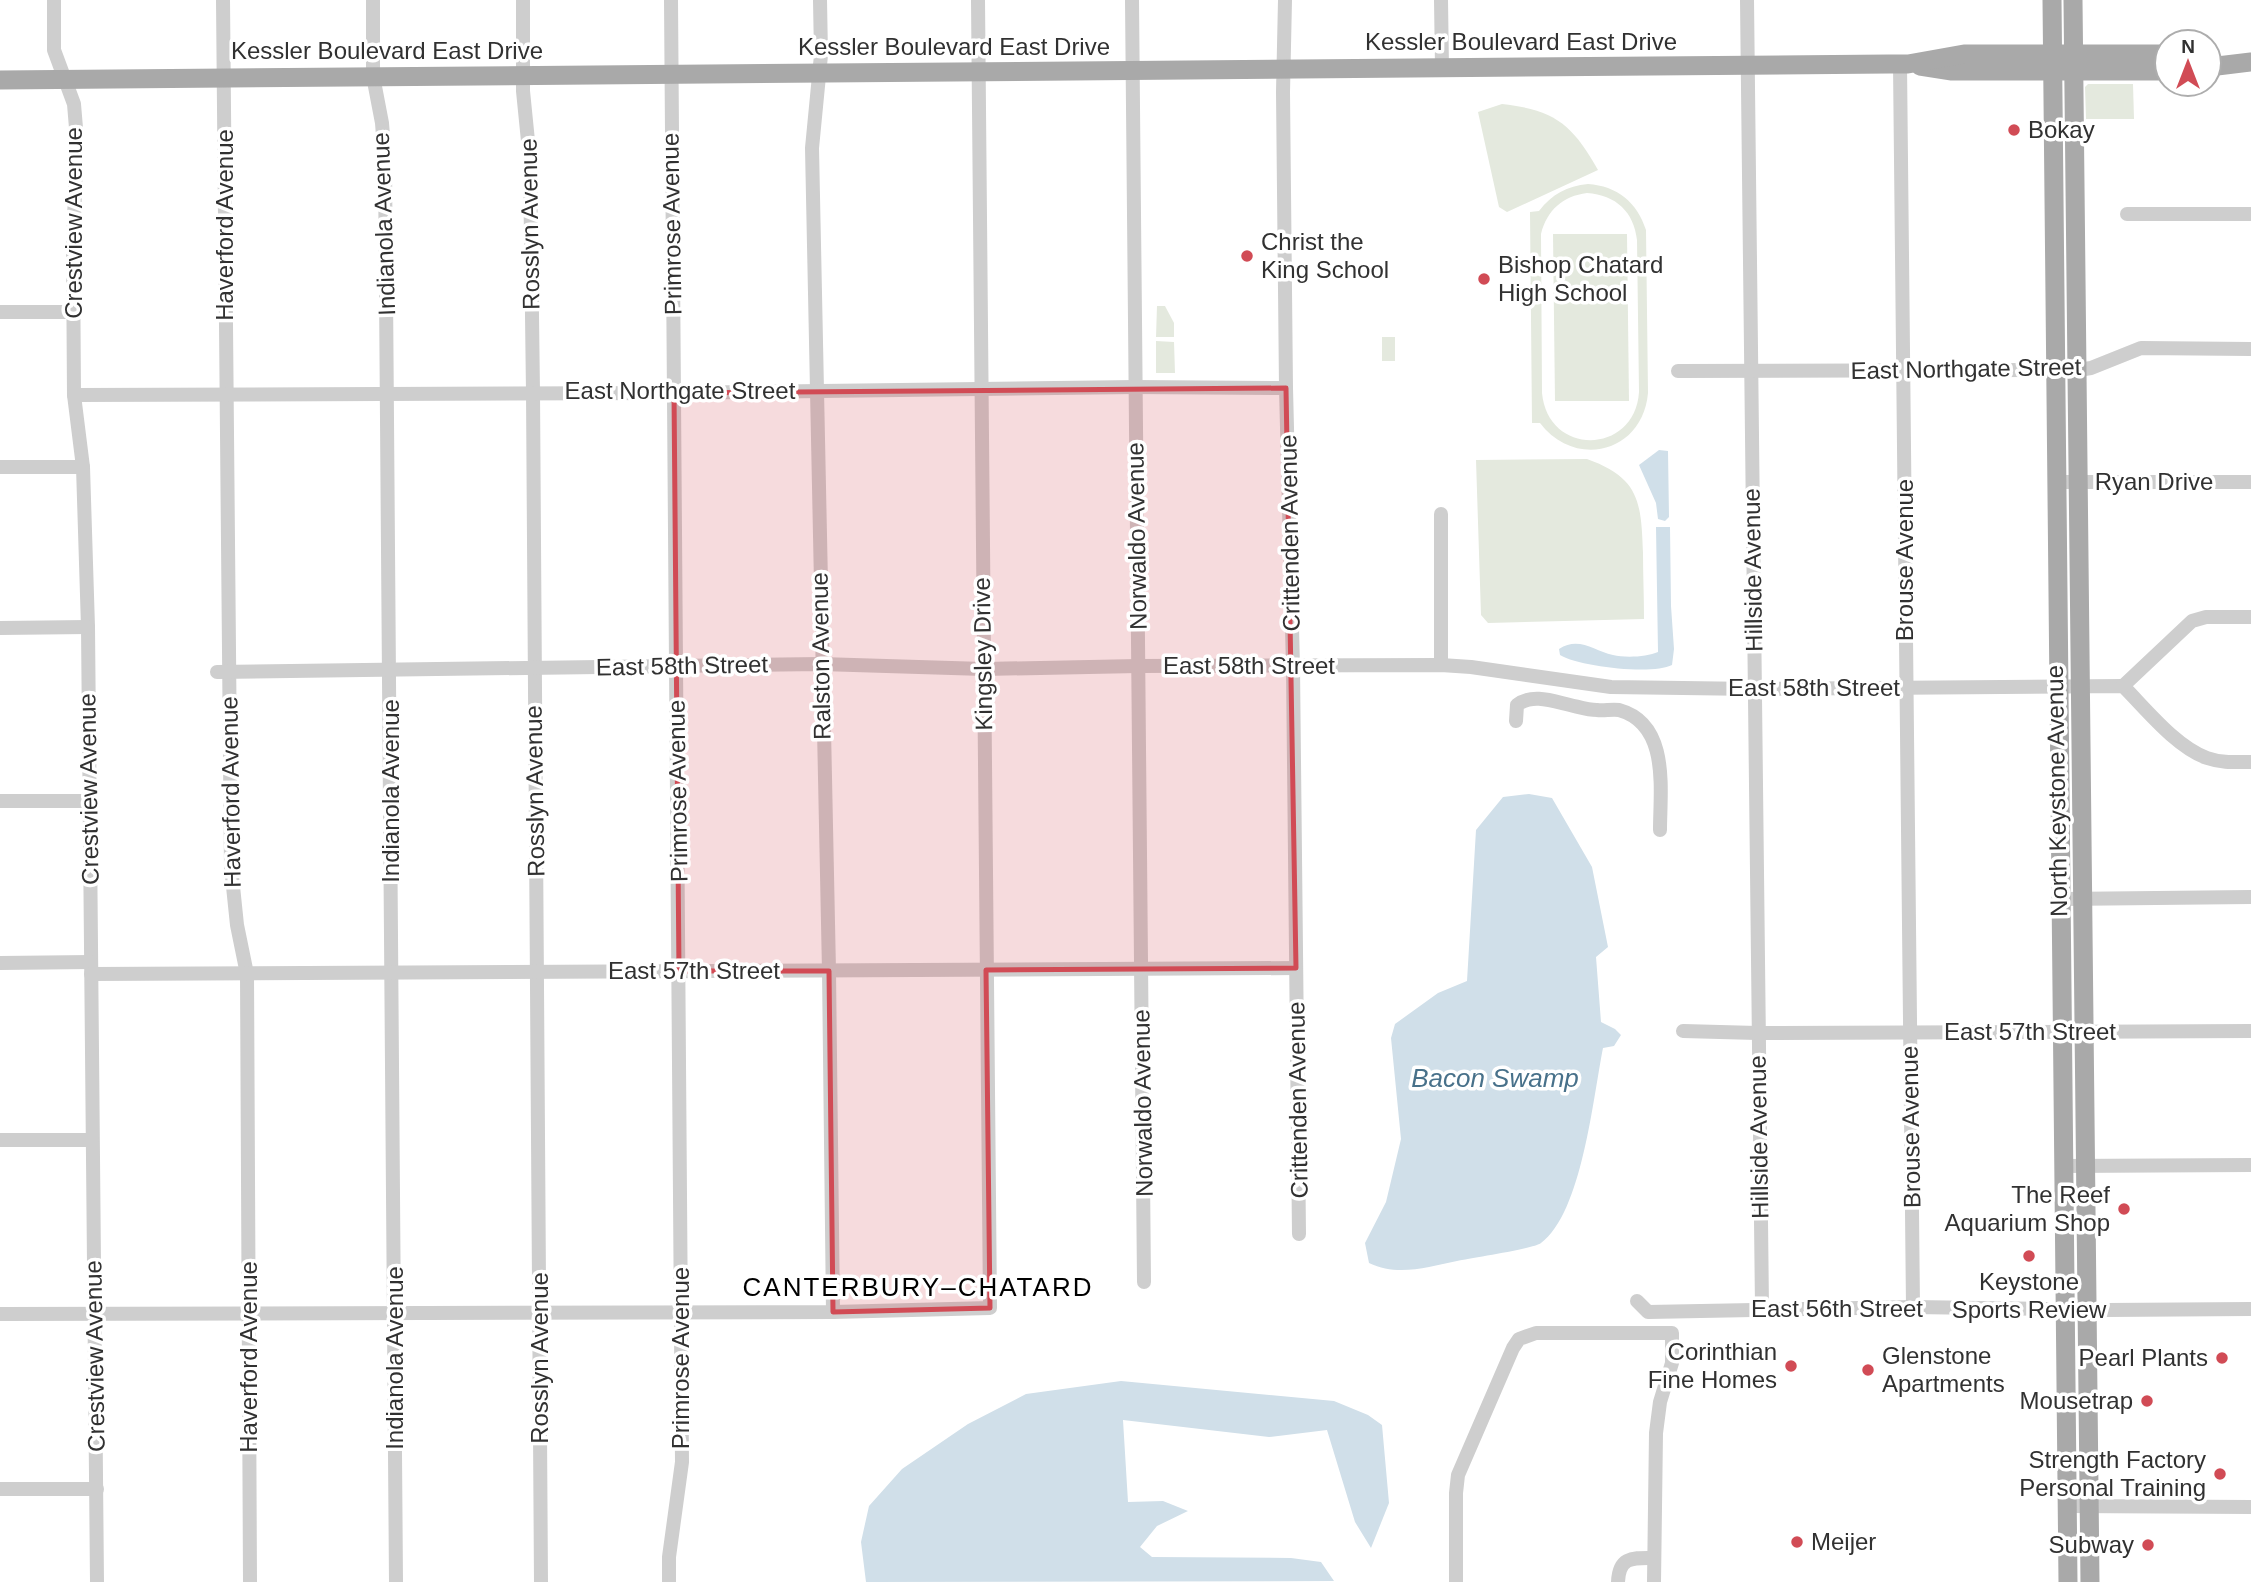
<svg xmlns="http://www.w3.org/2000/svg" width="2251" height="1582" viewBox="0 0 2251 1582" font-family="Arial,sans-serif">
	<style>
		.green { fill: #e4e9de; fill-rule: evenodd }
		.water { fill: #d0dfe9 }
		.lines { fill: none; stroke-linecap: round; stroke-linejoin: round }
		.minor { stroke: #cecece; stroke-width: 14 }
		.major { stroke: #a9a9a9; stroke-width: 19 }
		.marked { fill: #d14b55; fill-opacity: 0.2; stroke: #d14b55; stroke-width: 5; stroke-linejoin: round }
		.poi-dot { fill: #d14b55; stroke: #fff; stroke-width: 2.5 }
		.labels { text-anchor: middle; stroke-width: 7; stroke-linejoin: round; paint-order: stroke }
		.street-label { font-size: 24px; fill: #313131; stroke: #fff }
		.poi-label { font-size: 24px; fill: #313131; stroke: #fff; text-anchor: end }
		.water-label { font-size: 26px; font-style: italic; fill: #48718a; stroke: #fff }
		.neighbourhood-label { font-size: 26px; letter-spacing: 2px; fill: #000; stroke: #fff }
	</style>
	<rect width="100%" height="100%" fill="#fff"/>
	<!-- green -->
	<g class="green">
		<path d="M2088,84H2133L2134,119H2086L2085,87Z"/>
		<path d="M1502,104C1555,110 1572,124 1598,170L1507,212L1499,207L1478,112Z"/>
		<path d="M1588,184C1617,186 1637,202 1646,230L1648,393C1643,452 1576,470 1540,423H1532L1530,212L1539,211C1552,194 1567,186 1588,184ZM1587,193C1616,195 1634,212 1637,240L1639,392C1635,455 1548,457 1542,393L1541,234C1547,210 1563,196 1587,193Z"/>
		<path d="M1553,234H1627L1629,401H1555Z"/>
		<path d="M1157,306H1165L1174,323V337H1156Z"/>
		<rect x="1382" y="337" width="13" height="24"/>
		<path d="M1156,341L1174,342L1175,373H1156Z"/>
		<path d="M1587,459C1640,478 1641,502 1643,553C1643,575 1644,597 1644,619L1488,623L1481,615L1476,460Z"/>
	</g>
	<!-- water -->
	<g class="water">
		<path d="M1659,450L1668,451L1669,517L1665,521L1658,519L1656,503L1639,465Z"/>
		<path d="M1656,527H1670L1671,606L1674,649L1672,665C1653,675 1580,667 1560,655L1559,649C1579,636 1594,651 1613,655C1625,658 1647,657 1658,652Z"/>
		<path d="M1529,794L1552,798L1592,867L1608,947L1596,957L1601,1022L1615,1029L1621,1035L1614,1046L1603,1048C1593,1098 1582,1213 1541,1243C1533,1249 1471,1258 1457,1261C1427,1267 1398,1277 1369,1263L1365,1243L1386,1202L1401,1139L1391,1038L1395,1024L1438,993L1467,981L1476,830L1503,797Z"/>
		<path d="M1121,1381L1334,1401L1368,1415L1382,1425L1389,1503L1371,1548L1355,1522L1327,1430L1269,1437L1123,1420L1128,1502L1163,1501L1188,1511L1157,1526L1140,1547L1152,1557L1291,1558L1321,1562L1334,1581L866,1582L861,1542L869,1506L902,1469L968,1424L1026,1394Z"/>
	</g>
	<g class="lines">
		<!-- minor -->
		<g class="minor">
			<path d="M54,0V50L74,104L77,140L73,246L74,395L83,467L88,627L97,1582"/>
			<path d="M223,0L231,867L237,925L247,974L250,1582"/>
			<path d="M373,0V76L382,123L385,162L396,1582"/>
			<path d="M523,0V91L530,161L533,392L541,1582"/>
			<path d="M820,0L821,55L812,148L829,971L833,1312"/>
			<path d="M1132,0L1144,1282"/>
			<path d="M1285,0L1283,92L1286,388L1293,667L1299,1234"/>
			<path d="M1441,0L1442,68"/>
			<path d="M1747,0L1762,1308"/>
			<path d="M1900,64L1913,1307"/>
			<path d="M2127,214H2251"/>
			<path d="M0,312H73"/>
			<path d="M1678,371L2078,370L2091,368L2141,348L2251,349"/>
			<path d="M74,395L674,393L1135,387L1286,388"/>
			<path d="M0,467H83"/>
			<path d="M2057,482H2251"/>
			<path d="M0,628L88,627"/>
			<path d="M1441,665V514"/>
			<path d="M217,672L821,664L984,669L1138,666L1441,665L1471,667L1611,687L1754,689L2123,686C2146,709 2176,747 2207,758C2221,763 2236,762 2251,762"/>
			<path d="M2123,686L2192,621L2206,617H2251"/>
			<path d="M1516,721L1517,705C1532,693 1553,701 1570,705C1579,707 1588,710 1597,710C1604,711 1611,709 1619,710C1670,724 1660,790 1660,830"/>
			<path d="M0,801H89"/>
			<path d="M2061,899L2251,897"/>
			<path d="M0,963L91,962"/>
			<path d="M91,974L1296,968"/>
			<path d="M1683,1031L1757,1033L2251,1031"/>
			<path d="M0,1140H92"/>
			<path d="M2064,1166L2251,1165"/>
			<path d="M1637,1301L1648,1312L1913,1307L2107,1310L2251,1309"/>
			<path d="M0,1314L833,1312L990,1308L978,0"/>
			<path d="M0,1489H97"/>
			<path d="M2067,1506L2251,1507"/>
			<path d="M669,1582V1557L682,1462L671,0"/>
			<path d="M1456,1582V1493L1458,1475L1513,1348L1519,1339L1536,1333H1672V1363L1660,1402L1656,1433L1654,1582"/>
			<path d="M1618,1582C1619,1556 1633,1558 1654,1558"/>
		</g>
		<!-- major -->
		<g class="major">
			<path d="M2052,0L2068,1582"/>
			<path d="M2073,0L2090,1582"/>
			<path d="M1920,66L1952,71H2167"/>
			<path d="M2209,67L2251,62"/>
			<path d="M0,80L1889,64H1908L1964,54H2167"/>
		</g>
	</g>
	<!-- marked area -->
	<path class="marked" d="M1286,388L1296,968L986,970L990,1308L833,1312L829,971H679L674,393Z"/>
	<!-- markers -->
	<g class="poi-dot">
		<circle cx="2014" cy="130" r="7"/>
		<circle cx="1247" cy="256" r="7"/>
		<circle cx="1484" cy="279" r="7"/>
		<circle cx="2124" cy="1209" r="7"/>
		<circle cx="2029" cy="1256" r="7"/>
		<circle cx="2222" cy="1358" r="7"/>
		<circle cx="1791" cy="1366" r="7"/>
		<circle cx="1868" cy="1370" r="7"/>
		<circle cx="2147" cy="1401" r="7"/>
		<circle cx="2220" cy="1474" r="7"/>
		<circle cx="1797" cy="1542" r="7"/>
		<circle cx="2148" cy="1545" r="7"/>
	</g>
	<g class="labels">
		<!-- street labels -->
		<g class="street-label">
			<text x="1521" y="50">Kessler Boulevard East Drive</text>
			<text x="954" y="55">Kessler Boulevard East Drive</text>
			<text x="387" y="59">Kessler Boulevard East Drive</text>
			<text transform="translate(74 223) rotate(-90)" y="8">Crestview Avenue</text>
			<text transform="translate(384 224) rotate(-92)" y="8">Indianola Avenue</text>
			<text transform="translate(530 224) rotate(-91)" y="8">Rosslyn Avenue</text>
			<text transform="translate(672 224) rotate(-91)" y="8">Primrose Avenue</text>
			<text transform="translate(225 225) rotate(-90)" y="8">Haverford Avenue</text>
			<text transform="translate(1966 369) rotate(-1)" y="8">East Northgate Street</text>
			<text x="680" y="399">East Northgate Street</text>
			<text x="2154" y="490">Ryan Drive</text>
			<text transform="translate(1290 533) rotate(-91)" y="8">Crittenden Avenue</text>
			<text transform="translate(1137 536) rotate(-91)" y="8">Norwaldo Avenue</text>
			<text transform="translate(1905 560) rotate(-90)" y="8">Brouse Avenue</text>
			<text transform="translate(1753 570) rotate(-91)" y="8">Hillside Avenue</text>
			<text transform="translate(983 654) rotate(-91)" y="8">Kingsley Drive</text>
			<text transform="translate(821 656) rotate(-91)" y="8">Ralston Avenue</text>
			<text transform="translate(682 666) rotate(-1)" y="8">East 58th Street</text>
			<text x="1249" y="674">East 58th Street</text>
			<text x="1814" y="696">East 58th Street</text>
			<text transform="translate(89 789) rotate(-91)" y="8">Crestview Avenue</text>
			<text transform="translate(391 791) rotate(-90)" y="8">Indianola Avenue</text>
			<text transform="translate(535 791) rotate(-91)" y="8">Rosslyn Avenue</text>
			<text transform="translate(678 791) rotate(-91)" y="8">Primrose Avenue</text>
			<text transform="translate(2057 791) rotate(-91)" y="8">North Keystone Avenue</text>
			<text transform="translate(231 792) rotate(-91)" y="8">Haverford Avenue</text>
			<text x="694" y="979">East 57th Street</text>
			<text x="2030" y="1040">East 57th Street</text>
			<text transform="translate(1298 1100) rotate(-91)" y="8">Crittenden Avenue</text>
			<text transform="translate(1143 1103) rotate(-91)" y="8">Norwaldo Avenue</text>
			<text transform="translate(1911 1127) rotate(-91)" y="8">Brouse Avenue</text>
			<text transform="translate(1759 1137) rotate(-91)" y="8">Hillside Avenue</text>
			<text x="1837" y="1317">East 56th Street</text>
			<text transform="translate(95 1356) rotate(-91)" y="8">Crestview Avenue</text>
			<text transform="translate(249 1357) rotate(-90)" y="8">Haverford Avenue</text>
			<text transform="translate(395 1358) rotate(-90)" y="8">Indianola Avenue</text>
			<text transform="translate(540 1358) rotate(-90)" y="8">Rosslyn Avenue</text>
			<text transform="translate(681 1358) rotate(-90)" y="8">Primrose Avenue</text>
		</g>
		<!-- poi labels -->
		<g class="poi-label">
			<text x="2028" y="138" text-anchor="start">Bokay</text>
			<text x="1261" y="250" text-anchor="start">Christ the<tspan x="1261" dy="28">King School</tspan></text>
			<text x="1498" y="273" text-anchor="start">Bishop Chatard<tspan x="1498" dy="28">High School</tspan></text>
			<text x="2110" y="1203">The Reef<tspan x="2110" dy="28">Aquarium Shop</tspan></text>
			<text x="2029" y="1290" text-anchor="middle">Keystone<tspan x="2029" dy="28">Sports Review</tspan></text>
			<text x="1777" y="1360">Corinthian<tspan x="1777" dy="28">Fine Homes</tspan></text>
			<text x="1882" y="1364" text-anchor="start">Glenstone<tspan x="1882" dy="28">Apartments</tspan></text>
			<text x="2208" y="1366">Pearl Plants</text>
			<text x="2133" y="1409">Mousetrap</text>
			<text x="2206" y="1468">Strength Factory<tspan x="2206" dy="28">Personal Training</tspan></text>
			<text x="1811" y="1550" text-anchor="start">Meijer</text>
			<text x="2134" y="1553">Subway</text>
		</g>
		<!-- water labels -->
		<g class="water-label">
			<text x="1495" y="1087">Bacon Swamp</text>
		</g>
		<!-- neighbourhood labels -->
		<g class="neighbourhood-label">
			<text x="918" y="1296">CANTERBURY–CHATARD</text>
		</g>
	</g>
	<!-- north arrow -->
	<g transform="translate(2188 63)"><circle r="33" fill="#ffffff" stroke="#adadad" stroke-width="2"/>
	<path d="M0-5L12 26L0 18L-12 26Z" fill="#d14b55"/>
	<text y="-10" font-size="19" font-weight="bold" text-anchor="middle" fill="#313131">N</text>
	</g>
</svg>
